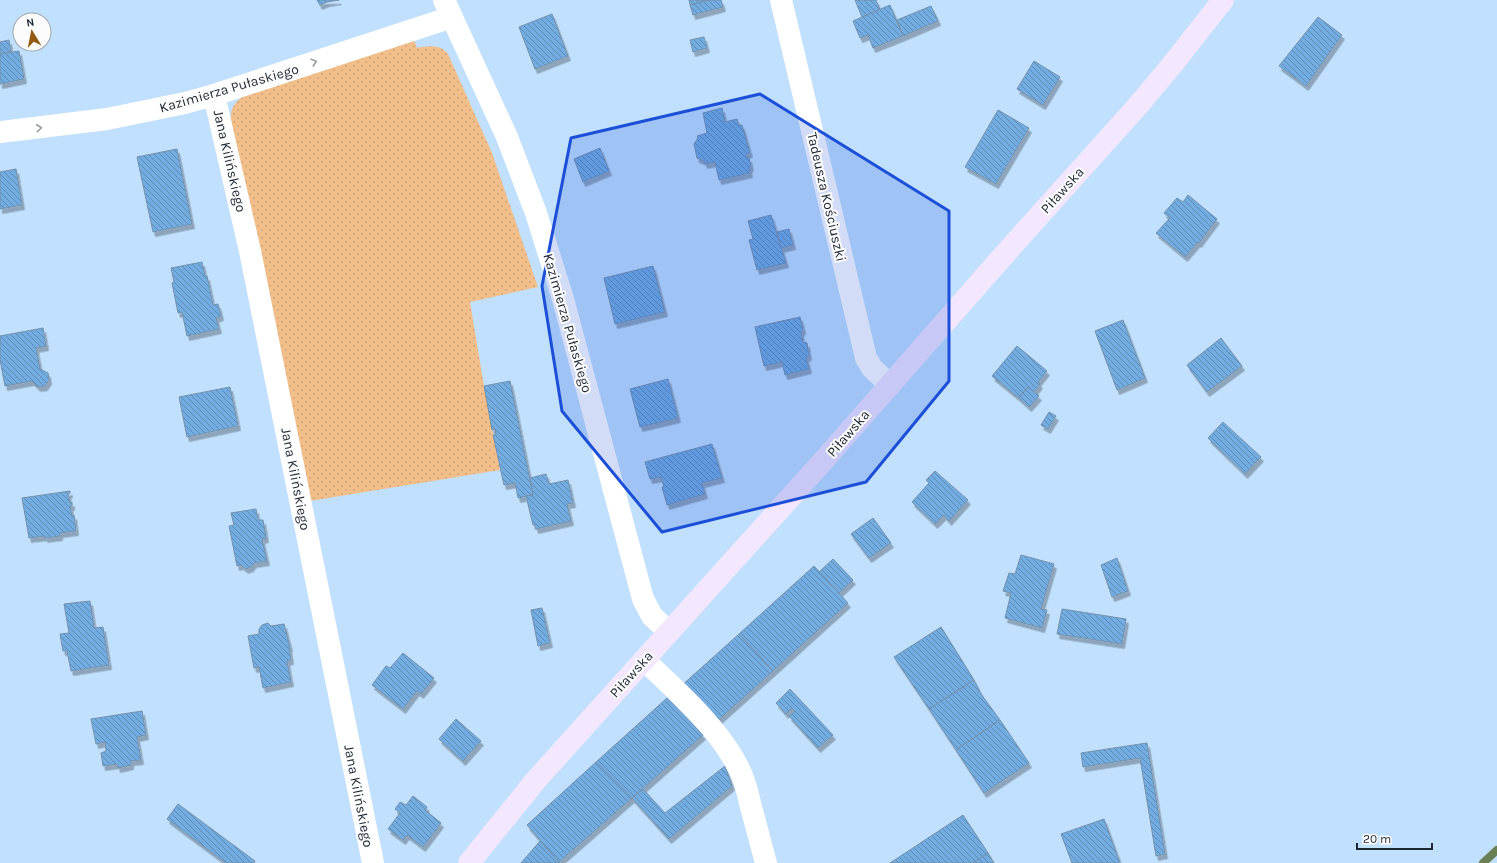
<svg xmlns="http://www.w3.org/2000/svg" width="1497" height="863" viewBox="0 0 1497 863" font-family="Karla,sans-serif">
	<style>
		.grass { fill: url(#grass-dots) }
		.lines { fill: none; stroke-linecap: round; stroke-linejoin: round }
		.stream { stroke: #6a8054; stroke-width: 8 }
		.building { fill: url(#building-back-hatch); stroke: #7491ac; filter: url(#shadow) }
		.street { stroke: #fff; stroke-width: 22 }
		.secondary { stroke: #f2e7fd; stroke-width: 22 }
		.oneway { stroke: #999ea3 }
		.marked { fill: #1d4ed8; fill-opacity: 0.2; stroke: #1d4ed8; stroke-width: 3; stroke-linejoin: round }
		.labels { text-anchor: middle; stroke-width: 4; stroke-linejoin: round; paint-order: stroke }
		.street-label { font-size: 14px; fill: #1c2732; stroke: #fcfcfc }
	</style>
	<defs>
		<pattern id="grass-dots" width="8" height="8" patternUnits="userSpaceOnUse"><rect width="8" height="8" fill="#f2bf8b"/><path d="M2 2h.1M6 6h.1" fill="none" stroke="#cfa478" stroke-width="1.8" stroke-linecap="round"/></pattern>
		<pattern id="building-back-hatch" width="6" height="6" patternUnits="userSpaceOnUse"><rect width="6" height="6" fill="#72ace0"/><path d="M-1 5l2 2M0 0l6 6M5-1l2 2" fill="none" stroke="#5d8cb6"/></pattern>
		<filter id="shadow"><feDropShadow dx="2.5" dy="4.5" stdDeviation="0" flood-color="#0004"/></filter>
	</defs>
	<rect width="100%" height="100%" fill="#c0e0fd"/>
	<!-- grass -->
	<path class="grass" d="M414,40L417,48C427,46 440,44 448,54L492,153L538,287L470,302L484,386L500,470L310,501L232,127C230,112 230,107 242,97Z"/>
	<g class="lines">
		<!-- stream -->
		<path class="stream" d="M1483,863L1497,850"/>
	</g>
	<!-- building -->
	<g class="building">
		<path d="M317,0H339L327,2L320,5Z"/>
		<path d="M689,0H709L690,5Z"/>
		<path d="M709,0H721L723,7L693,15L690,5Z"/>
		<path d="M855,0H876L880,10L862,17Z"/>
		<path d="M890,5L903,36L873,48L868,35L860,38L853,21Z"/>
		<path d="M931,6L938,21L903,36L897,20Z"/>
		<path d="M552,14L568,56L535,69L519,27Z"/>
		<path d="M1318,17L1342,35L1306,86L1279,66Z"/>
		<path d="M704,37L707,48L693,52L690,40Z"/>
		<path d="M9,40L11,52L0,54V42Z"/>
		<path d="M19,51L24,79L0,84V54Z"/>
		<path d="M1034,61L1060,77L1043,105L1017,89Z"/>
		<path d="M722,108L725,122L737,119L739,126L742,125L750,153L746,154V157L749,158L751,166L749,169L750,173L719,180L715,162L705,164L704,161L697,158L694,144L698,138L697,136L707,133L703,113Z"/>
		<path d="M998,110L1029,128L996,184L965,167Z"/>
		<path d="M600,148L609,171L583,182L574,159Z"/>
		<path d="M177,149L192,224L153,232L137,157Z"/>
		<path d="M16,169L22,205L0,209V172Z"/>
		<path d="M1188,195L1217,219L1199,243L1198,242L1185,257L1156,233L1170,218L1164,213L1177,198L1183,202Z"/>
		<path d="M771,215L786,263L757,270L749,240L753,239L748,221Z"/>
		<path d="M789,229L793,245L781,248L777,232Z"/>
		<path d="M202,262L205,276H207L213,305L218,304L221,316L216,318L219,329L187,336L182,312L178,313L172,283L174,282L171,268Z"/>
		<path d="M653,266L665,312L615,324L604,278Z"/>
		<path d="M800,317L803,329L801,333L803,342L807,343L809,356L806,357L809,369L785,375L782,362L764,366L755,327Z"/>
		<path d="M1123,320L1145,378L1117,390L1095,331Z"/>
		<path d="M43,328L46,346L36,348L40,369L48,373L49,380L45,386L38,387L32,381L5,386L0,360V336Z"/>
		<path d="M1221,338L1242,366L1207,392L1187,365Z"/>
		<path d="M1017,346L1047,371L1038,382L1040,384L1034,392L1028,387L1019,398L992,376Z"/>
		<path d="M668,379L678,418L640,427L630,389Z"/>
		<path d="M510,381L533,495L518,498L515,483L504,485L493,435H496L495,429L492,430L484,386Z"/>
		<path d="M230,387L238,426L187,437L179,397Z"/>
		<path d="M1028,387L1039,396L1029,407L1019,398Z"/>
		<path d="M1049,412L1056,416L1048,429L1041,425Z"/>
		<path d="M1223,422L1261,457L1245,474L1208,438Z"/>
		<path d="M712,444L722,478L702,483L705,494L667,505L662,487H664L661,477L650,479L645,462Z"/>
		<path d="M935,471L968,500L949,521L944,515L935,524L912,502L929,483L926,480Z"/>
		<path d="M546,474L549,484L568,480L573,503L567,504L571,521L536,529L535,525H533L526,496L533,495L530,478Z"/>
		<path d="M70,491V493L68,494L70,503L72,502V506H70L72,516L74,515L76,531L60,533V536L45,538V536L29,538L22,498Z"/>
		<path d="M256,509L258,520H263L266,538L262,539L267,561L254,563L251,567L246,569L241,565L237,566L229,526L234,525L231,513Z"/>
		<path d="M873,518L891,543L869,558L851,534Z"/>
		<path d="M1021,555L1054,564L1041,609L1047,610L1042,628L1005,618L1011,593L1003,591L1009,573L1015,574Z"/>
		<path d="M1117,558L1128,591L1112,597L1101,565Z"/>
		<path d="M833,559L853,580L839,593L819,572Z"/>
		<path d="M814,566L848,603L773,671L739,634Z"/>
		<path d="M90,601L94,628L103,627L109,665L71,671L67,651H63L60,634L69,633L64,604Z"/>
		<path d="M542,608L550,643L538,646L531,610Z"/>
		<path d="M1062,609L1126,619L1122,644L1057,634Z"/>
		<path d="M268,623L271,626L284,624L290,647H289L291,660L287,661L291,682L263,688L259,667L254,668L248,636L259,634V629L262,625Z"/>
		<path d="M941,627L974,680L929,709L894,657Z"/>
		<path d="M739,634L773,671L715,723L680,687Z"/>
		<path d="M403,653L434,678L421,694L417,691L403,709L372,685L386,666L390,668Z"/>
		<path d="M974,680L981,694L1000,720L956,750L929,709Z"/>
		<path d="M790,689L833,735L818,748L789,716L795,711L792,708L786,714L776,703Z"/>
		<path d="M667,698L703,735L632,798L596,762Z"/>
		<path d="M142,711L146,735L137,737L141,760L131,761V765L118,768L117,764L103,766L101,753L106,751L105,742L96,744L91,719Z"/>
		<path d="M456,719L481,741L463,761L439,739Z"/>
		<path d="M1000,720L1029,763L984,793L956,750Z"/>
		<path d="M1147,743L1165,854L1156,856L1140,758L1083,767L1081,753Z"/>
		<path d="M596,762L632,798L559,862L527,825Z"/>
		<path d="M725,766L732,786L669,839L632,798L643,789L665,813Z"/>
		<path d="M413,796L427,807L425,810L441,823L423,847L407,835L403,840L388,829L400,813L395,809L400,802L406,805Z"/>
		<path d="M178,804L255,861L254,863H226L167,819Z"/>
		<path d="M963,815L988,853L973,863H890Z"/>
		<path d="M1104,819L1120,863H1072L1061,834Z"/>
		<path d="M540,841L560,863H521Z"/>
		<path d="M988,853L994,863H973Z"/>
	</g>
	<g class="lines">
		<!-- street -->
		<g class="street">
			<path d="M444,0L507,137L536,213L563,299L643,599L652,616L669,632"/>
			<path d="M781,0L866,358L872,368L890,385"/>
			<path d="M214,95L250,251L373,863"/>
			<path d="M0,132L107,119L185,103L214,95L452,17"/>
			<path d="M644,660C676,690 718,727 738,767C745,779 748,794 751,807C756,826 761,844 766,863"/>
		</g>
		<!-- secondary -->
		<path class="secondary" d="M469,863L536,780L824,460L1011,247L1135,109L1172,65L1223,0"/>
	</g>
	<!-- one-way arrows -->
	<defs><path id="oneway-chevron" d="M-2-3.5L2.5 0L-2 3.5" fill="none" stroke-width="1.6" stroke-linecap="round" stroke-linejoin="round"/></defs>
	<g class="oneway">
		<use href="#oneway-chevron" transform="translate(314 62) rotate(-18)"/>
		<use href="#oneway-chevron" transform="translate(39 128) rotate(-6)"/>
	</g>
	<!-- marked area -->
	<path class="marked" d="M760,94L949,211V381L866,482L662,532L562,411L542,286L571,138Z"/>
	<g class="labels">
		<!-- street labels -->
		<g class="street-label">
			<text transform="translate(229 88) rotate(-16)" y="5">Kazimierza Pułaskiego</text>
			<text transform="translate(230 161) rotate(77)" y="5">Jana Kilińskiego</text>
			<text transform="translate(1062 190) rotate(-48)" y="5">Piławska</text>
			<text transform="translate(827 197) rotate(77)" y="5">Tadeusza Kościuszki</text>
			<text transform="translate(568 323) rotate(74)" y="5">Kazimierza Pułaskiego</text>
			<text transform="translate(848 433) rotate(-49)" y="5">Piławska</text>
			<text transform="translate(296 479) rotate(79)" y="5">Jana Kilińskiego</text>
			<text transform="translate(631 674) rotate(-48)" y="5">Piławska</text>
			<text transform="translate(359 796) rotate(79)" y="5">Jana Kilińskiego</text>
		</g>
	</g>
	<!-- north arrow -->
	<g transform="translate(32 32) rotate(350)"><circle r="19" fill="#fcfcfc" stroke="#a2a7ab"/>
	<path d="M0-3L7 15L0 10L-7 15Z" fill="#935c15"/>
	<text y="-6" font-size="11" font-weight="bold" text-anchor="middle" fill="#1c2732">N</text>
	</g>
	<!-- scale -->
	<path d="M1357 843v6h75v-6" fill="none" stroke="#1c2732" stroke-width="2"/>
	<text x="1363" y="843" font-size="12" fill="#1c2732" stroke="#fcfcfc" stroke-width="3" paint-order="stroke">20 m</text>
</svg>
